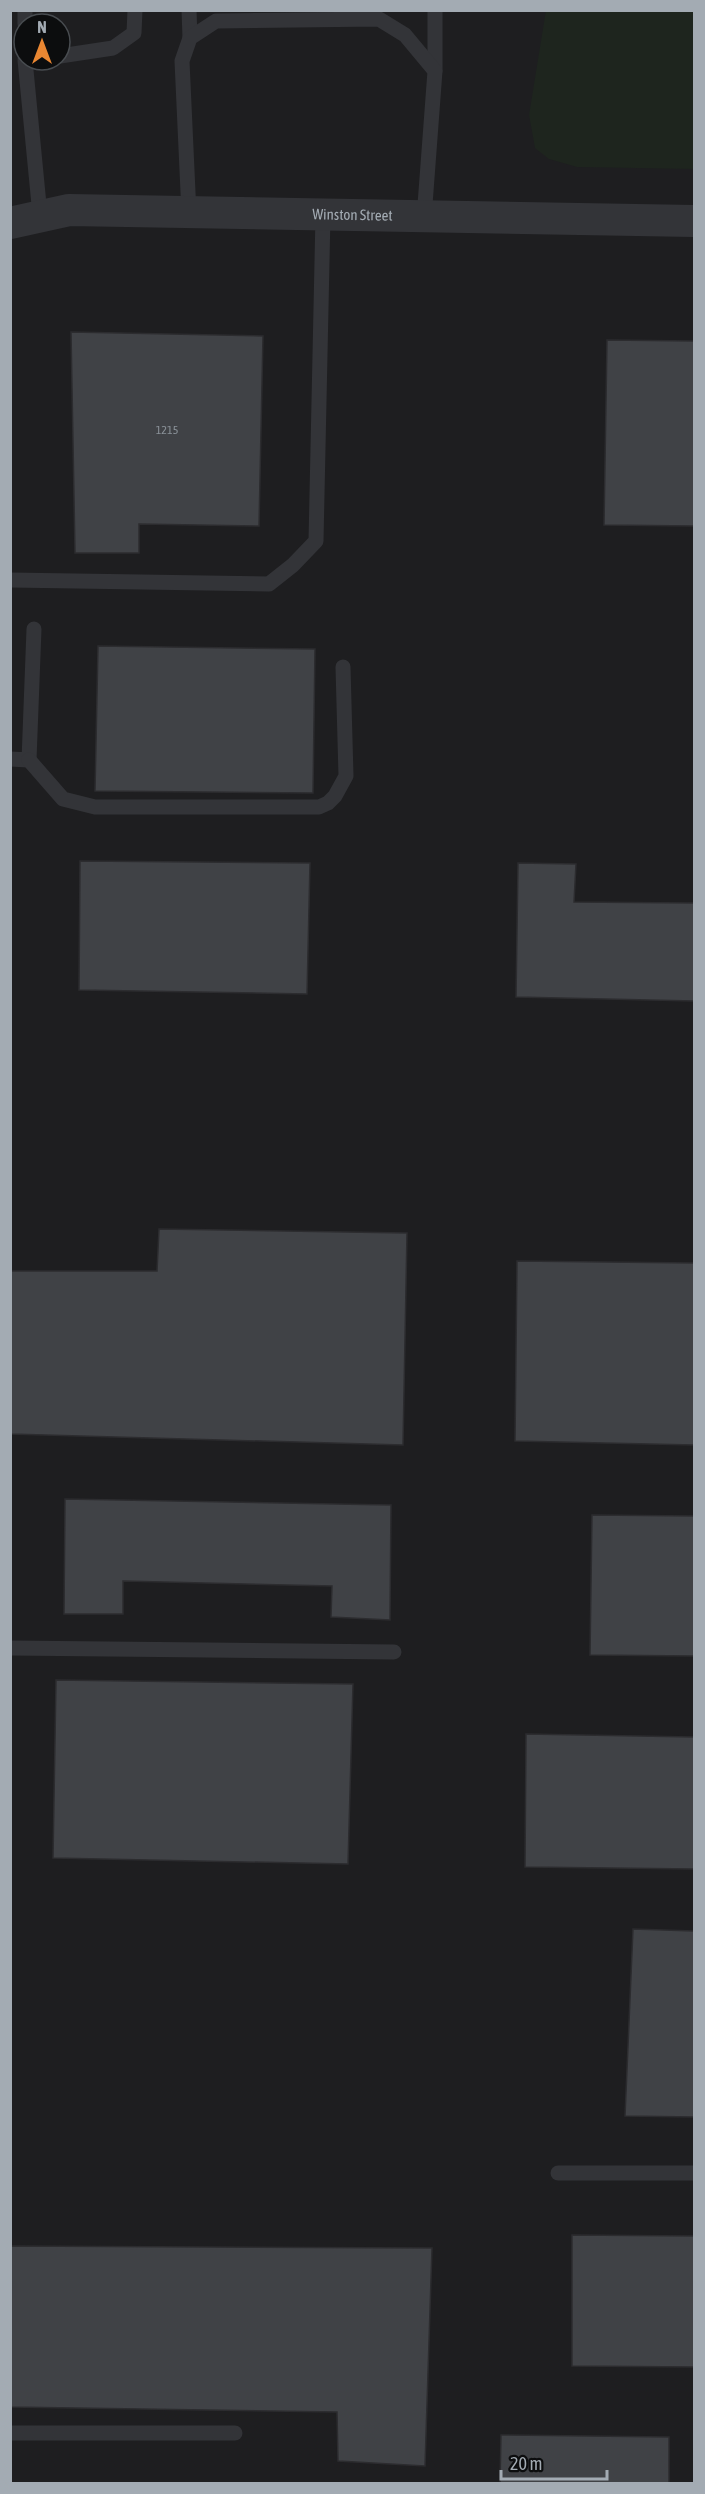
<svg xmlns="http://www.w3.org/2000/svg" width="705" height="2494" viewBox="0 0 705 2494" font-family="'Asap Condensed',sans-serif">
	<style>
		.built { fill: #1e1e20; fill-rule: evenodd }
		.green { fill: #1e251e }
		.building { fill: #404246; stroke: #2c2c2f; stroke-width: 1.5 }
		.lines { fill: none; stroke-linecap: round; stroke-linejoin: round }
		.lane { stroke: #333438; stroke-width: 15 }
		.street { stroke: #333438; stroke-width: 32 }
		.labels { text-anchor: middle; stroke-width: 5; stroke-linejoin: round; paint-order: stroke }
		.number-label { font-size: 12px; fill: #8a9198 }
		.street-label { font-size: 15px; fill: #a3abb3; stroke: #0c0d0e }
	</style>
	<rect width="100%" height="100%" fill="#111213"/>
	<!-- built -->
	<path class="built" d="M11,11H694V2483H11ZM24,24H60V60H24Z"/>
	<!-- green -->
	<path class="green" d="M546,10L694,11V169L577,167L549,159L535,148L529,115Z"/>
	<!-- building -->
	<g class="building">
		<path d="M71,332L263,336L259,526L139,524V553H75Z"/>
		<path d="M607,340L694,341V526L604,525Z"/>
		<path d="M98,646L315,649L313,793L95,791Z"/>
		<path d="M80,861L310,863L307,994L79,990Z"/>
		<path d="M518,863L576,864L574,902L694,903V1001L516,997Z"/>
		<path d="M159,1229L407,1233L403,1445L10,1434V1271H157Z"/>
		<path d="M517,1261L694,1263V1445L515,1441Z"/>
		<path d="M65,1499L391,1505L390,1620L331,1617L332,1586L123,1581V1614H64Z"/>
		<path d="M592,1515L694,1516V1656L590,1655Z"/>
		<path d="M56,1680L353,1684L348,1864L53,1858Z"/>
		<path d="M526,1734L694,1737V1869L525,1867Z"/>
		<path d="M633,1929L694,1931V2117L625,2116Z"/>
		<path d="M572,2235L694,2236V2367L572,2366Z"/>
		<path d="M10,2246L432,2248L425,2466L338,2461L337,2412L10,2407Z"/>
		<path d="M501,2435L669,2437V2484H500Z"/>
	</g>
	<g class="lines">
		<!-- lane -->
		<g class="lane">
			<path d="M189,10L190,38"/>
			<path d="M25,24V10"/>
			<path d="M60,56L113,48L134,33L135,10"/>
			<path d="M25,60L40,215"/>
			<path d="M435,71V10"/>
			<path d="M189,214L182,61L190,38L216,21L379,19L405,35L435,71L424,218"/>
			<path d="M10,580L269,584L293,565L316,541L323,215"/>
			<path d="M10,759L29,760L34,629"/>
			<path d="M29,760L63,799L95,807H319L328,803L335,796L346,776L343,667"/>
			<path d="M10,1648L394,1652"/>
			<path d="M558,2173H694"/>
			<path d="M10,2433H235"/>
		</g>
		<!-- street -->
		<path class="street" id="s1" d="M10,223L69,210L694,221"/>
	</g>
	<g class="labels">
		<!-- number labels -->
		<g class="number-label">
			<text x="167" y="434">1215</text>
		</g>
		<!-- street labels -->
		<g class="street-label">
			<text dy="5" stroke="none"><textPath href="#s1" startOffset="344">Winston Street</textPath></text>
		</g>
	</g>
	<!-- border -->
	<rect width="705" height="2494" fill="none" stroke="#a3abb3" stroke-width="24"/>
	<!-- north arrow -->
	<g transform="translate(42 42)"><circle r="28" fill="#0c0d0e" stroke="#484c50" stroke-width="1.5"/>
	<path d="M0-4.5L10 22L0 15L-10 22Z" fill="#ea8732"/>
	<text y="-9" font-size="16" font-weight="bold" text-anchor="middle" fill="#a3abb3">N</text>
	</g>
	<!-- scale -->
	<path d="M501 2470v9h106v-9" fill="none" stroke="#a3abb3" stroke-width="3"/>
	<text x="510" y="2470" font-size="18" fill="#a3abb3" stroke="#0c0d0e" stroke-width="4.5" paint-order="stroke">20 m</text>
</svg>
